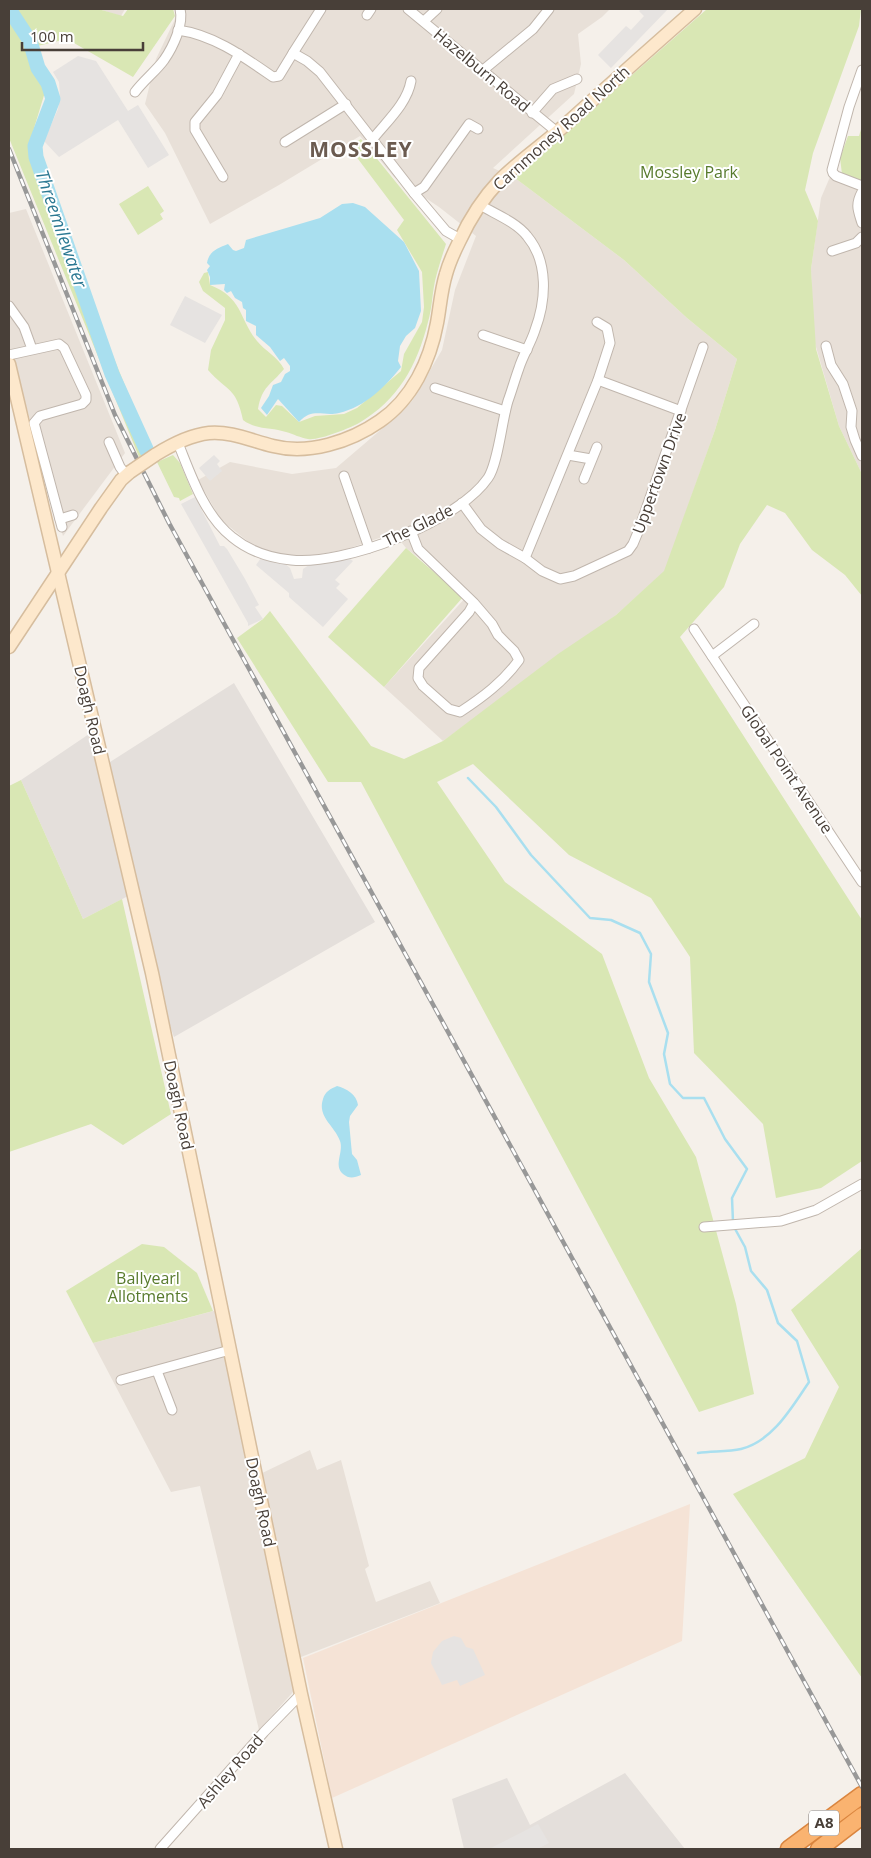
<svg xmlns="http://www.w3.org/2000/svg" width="871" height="1858" viewBox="0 0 871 1858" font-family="'Open Sans',sans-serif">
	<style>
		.residential { fill: #e8e0d8 }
		.commercial { fill: #f5e3d6 }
		.industrial { fill: #e4dfdb }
		.green { fill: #d9e7b4 }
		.parking { fill: #e6e3e1 }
		.water { fill: #a9dfef }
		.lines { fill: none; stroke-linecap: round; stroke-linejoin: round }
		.stream { stroke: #a9dfef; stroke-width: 2.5 }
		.river { stroke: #a9dfef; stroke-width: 15 }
		.street-casing { stroke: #c0b6ad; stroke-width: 11 }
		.secondary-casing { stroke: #d6bd9e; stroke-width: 15 }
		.highway-casing { stroke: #da853f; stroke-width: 19 }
		.street { stroke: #fff; stroke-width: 9 }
		.secondary { stroke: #fde8cc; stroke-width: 12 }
		.highway { stroke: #fab370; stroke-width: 16 }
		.rail-casing { stroke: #989898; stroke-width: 4.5 }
		.rail { stroke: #fff; stroke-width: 2.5; stroke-dasharray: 8; stroke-linecap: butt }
		.secondary-bridge-casing { stroke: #d6bd9e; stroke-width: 15; stroke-linecap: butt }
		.secondary-bridge { stroke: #fde8cc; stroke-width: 12 }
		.labels { text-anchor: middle; stroke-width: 4; stroke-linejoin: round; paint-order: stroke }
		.shield { fill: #fff; stroke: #7f7974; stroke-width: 1 }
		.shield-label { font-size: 15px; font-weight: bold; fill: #483f38 }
		.street-label { font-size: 16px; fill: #483f38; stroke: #fff }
		.park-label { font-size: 16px; fill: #577a2c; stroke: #fff }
		.water-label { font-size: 18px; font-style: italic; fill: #2c7993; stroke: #fff }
		.district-label { font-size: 21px; font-weight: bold; letter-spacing: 1px; fill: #6b5b50; stroke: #fff }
	</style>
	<rect width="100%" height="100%" fill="#f5f0ea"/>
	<!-- residential -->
	<g class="residential">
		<path d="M98,9H125L121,16Z"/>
		<path d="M176,9H610L602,17L578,34L581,64L574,94L493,168L515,178L624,260L687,318L737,359L715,430L665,571L616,615L443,741L384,687L467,596L406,548L394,533L347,549L311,556L284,555L255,547L221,520L198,480L230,462L292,474L336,468L384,427L412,401L442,350L455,290L476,236L439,207L394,177L360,136L279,185L210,224L165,133L145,104L156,59L176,17Z"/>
		<path d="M830,177L862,191V474L839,426L814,340L811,269L821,198Z"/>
		<path d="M26,209L125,453L63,536L9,345V213Z"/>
		<path d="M221,1309L256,1476L310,1450L317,1470L341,1460L369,1566L365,1569L376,1602L430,1581L440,1603L301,1657L293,1692L259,1730L200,1486L171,1492L93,1343Z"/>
	</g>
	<!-- commercial -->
	<path class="commercial" d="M690,1504L682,1641L332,1798L303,1658Z"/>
	<!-- industrial -->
	<g class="industrial">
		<path d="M234,683L375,922L174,1037L154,980L134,893L83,919L21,780L92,732L110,762Z"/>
		<path d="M625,1773L685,1849H464L452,1799L507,1778L530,1825Z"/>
	</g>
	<!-- green -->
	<g class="green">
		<path d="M9,9H98L123,16L128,9H173L175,16L133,77L67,39L29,48L45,92L28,148L151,449L139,457L9,138Z"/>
		<path d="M707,9H861L859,26L813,153L805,190L818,221L811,269L816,349L839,426L862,474V596L845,575L812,550L785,513L767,505L740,544L724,587L680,637L862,920V1161L821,1188L776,1198L763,1124L694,1053L690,957L651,898L569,855L473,764L437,782L505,882L602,954L649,1078L696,1157L736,1304L754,1394L699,1412L361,782H328L237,638L263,619L270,611L371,746L404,759L443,741L558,654L616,615L664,571L715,430L737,359L687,318L624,260L515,178Z"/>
		<path d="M862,126V182L842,174L840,158L848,136H859Z"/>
		<path d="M361,139L446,244C442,256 438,269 435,281C432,295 432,309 428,322C417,366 398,400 359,423C350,428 318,441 308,439C301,438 293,434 286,432C272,427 256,430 243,420C236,386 227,392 208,370L211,350L225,320V308L203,291L199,282L204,273L208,272L210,285C243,298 238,317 257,341C265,351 278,357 284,369C271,385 262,386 258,409L266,417L276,405L282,406L299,422L315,416L344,414L357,408L401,371L404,354L422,322L424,307L422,272L397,230L404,220L349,147Z"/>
		<path d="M148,186L164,211L160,214L163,219L138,235L119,204Z"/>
		<path d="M173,455L180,463L193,494L180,501L179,498L174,497L157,462Z"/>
		<path d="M406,548L463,597L384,687L328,637Z"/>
		<path d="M21,780L83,919L122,899L171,1114L123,1145L91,1124L9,1152V786Z"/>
		<path d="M142,1244L164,1247L197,1273L213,1311L93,1343L66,1291Z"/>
		<path d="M862,1248V1678L733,1494L805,1458L839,1387L791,1310Z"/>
	</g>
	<!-- parking -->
	<g class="parking">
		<path d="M642,9H668L611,68L598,55L626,26L631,30L644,16L639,11Z"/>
		<path d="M78,56L96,61L128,111L138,105L169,155L148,168L118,120L59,157L44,141L58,109L60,97L59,82L53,72Z"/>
		<path d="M185,296L222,315L205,343L170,325Z"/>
		<path d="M214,455L220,461L217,464L222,471L210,481L199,468Z"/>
		<path d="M195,497L220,546H224L227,549L245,579L259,605L255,607L263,619L248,626V623L181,504Z"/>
		<path d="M261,558L283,562L290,568L294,579L302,578L303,569L309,565L350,559L353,561L335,580L340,584L336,588L348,599L323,627L289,597V593L256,565Z"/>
		<path d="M454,1636L461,1638L466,1647L473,1649L485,1675L460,1686L457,1680L442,1685L431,1663L433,1652L442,1641Z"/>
		<path d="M538,1824L549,1843L537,1849H489Z"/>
	</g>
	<!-- water -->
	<g class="water">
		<path d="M353,203L365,207L404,242L419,271L421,311L415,328L406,336L400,346L398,361L401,367C385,387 365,407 339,413C323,417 313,407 299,422L278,399L267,415L261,408L269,396L273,385L281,382L285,374L290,371V366L284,358L280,361L270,347L256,335V326L246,321V310L243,308L242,302L235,298L231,291L227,293L224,290L225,284L210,285V277L207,270L210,266L207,263C209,251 218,248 228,244L233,250L236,251L244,248L246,240L320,218L342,204Z"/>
		<path d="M337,1086C346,1088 357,1095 358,1105L350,1116L349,1122L352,1154L357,1160L361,1175C354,1178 349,1179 343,1174C333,1165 344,1152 340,1141C335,1126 317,1117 323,1099C325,1092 330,1089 337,1086Z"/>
	</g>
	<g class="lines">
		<!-- stream -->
		<g class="stream">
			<path d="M468,778L496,807L531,855L590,918L611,920L640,933L651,954L649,982L668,1033L664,1054L670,1084L683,1098H704L725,1139L747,1169L732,1198L733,1222"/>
			<path d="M698,1453C712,1451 728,1452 741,1449C773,1441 792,1407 809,1382L797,1341L778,1323L767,1290L751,1271L745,1247L734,1227"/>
		</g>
		<!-- river -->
		<path class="river" d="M9,9L30,41L38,68L48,83L53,99L35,146L36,157L112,374L147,451"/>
		<defs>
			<g id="street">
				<path d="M408,9L557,132"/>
				<path d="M367,15L371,9"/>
				<path d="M424,21L437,9"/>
				<path d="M178,30C214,35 244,57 273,77L279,76L293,53L307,61L320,72L414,193L446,231L460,239"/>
				<path d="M293,53L321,9"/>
				<path d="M862,70L849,107L832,170L833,173L836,176L862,186"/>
				<path d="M482,71L533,29L549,9"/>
				<path d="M135,92C144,80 156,71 164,60C173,47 184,24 180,9"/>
				<path d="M532,113L553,89L577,79"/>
				<path d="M372,140C386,122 407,104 411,81"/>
				<path d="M285,142L346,104"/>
				<path d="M223,177L195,130V122L217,95L239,54"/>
				<path d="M862,192C855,205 858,210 862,223"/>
				<path d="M414,193L424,187L469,124L478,129"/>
				<path d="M832,251L856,243L862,237"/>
				<path d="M9,306L24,327L32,349"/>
				<path d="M483,335L527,350"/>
				<path d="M826,346L831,365L843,384L852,411L851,427L855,440L862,456"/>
				<path d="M9,355L59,344L64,348L86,395V400L82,404L40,416L34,423L62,527"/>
				<path d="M598,380L681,411"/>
				<path d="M435,388L505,411"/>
				<path d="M109,442L120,467L126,475"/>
				<path d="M178,443C191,475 204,515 232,537C249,551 270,558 291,560C344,566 458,522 488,478C498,464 502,420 508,401C512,390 515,379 519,368C523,355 531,343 535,330C546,301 549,262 527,236C516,222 495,214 480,205"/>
				<path d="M568,455L591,459"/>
				<path d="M344,476L369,548"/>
				<path d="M584,479L597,447"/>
				<path d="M462,503L481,529L500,544L525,558L542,571L560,579L574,576L628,551L633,544L638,532L703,347"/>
				<path d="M60,519L73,515"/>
				<path d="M411,531L418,549L474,603L492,624L498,635L514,651L519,660C503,682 483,697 460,712L449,709L423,686L418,678L419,668L469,612L474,603"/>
				<path d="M525,558L598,380L610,343L607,328L597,322"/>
				<path d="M694,629L862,882"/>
				<path d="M712,656L754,624"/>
				<path d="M704,1227L781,1221L816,1210L862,1184"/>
				<path d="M157,1371L172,1410"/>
				<path d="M121,1380L230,1350"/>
				<path d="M160,1849L264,1732L301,1694"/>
			</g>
			<g id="secondary">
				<path d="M9,364L152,973L301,1694L336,1849"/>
				<path d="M155,455C171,445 190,435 209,433C231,431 252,441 273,446C308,455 350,442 380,421C412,399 430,361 437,323C440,307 441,290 446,274C449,263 454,252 459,242C469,220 483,198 500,180C520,160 544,144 565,125C608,86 652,47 695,9"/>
				<path d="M9,647L101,508L121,480L130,472"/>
			</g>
			<g id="highway">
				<path d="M789,1849L862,1795"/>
				<path d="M819,1849L862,1816"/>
			</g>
		</defs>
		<!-- street casing -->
		<use href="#street" class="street-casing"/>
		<!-- secondary casing -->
		<use href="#secondary" class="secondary-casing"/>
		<!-- highway casing -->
		<use href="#highway" class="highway-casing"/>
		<!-- street -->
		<use href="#street" class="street"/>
		<!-- secondary -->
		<use href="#secondary" class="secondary"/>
		<!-- highway -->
		<use href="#highway" class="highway"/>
		<defs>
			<path id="rail" d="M9,149L115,415L169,523L862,1787"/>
		</defs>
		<!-- rail casing -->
		<use href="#rail" class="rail-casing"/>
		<!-- rail -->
		<use href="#rail" class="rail"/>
		<defs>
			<path id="secondary-bridge" d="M130,472L155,455"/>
		</defs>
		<!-- secondary-bridge casing -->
		<use href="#secondary-bridge" class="secondary-bridge-casing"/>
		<!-- secondary-bridge -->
		<use href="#secondary-bridge" class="secondary-bridge"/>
	</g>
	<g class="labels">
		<!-- shield labels -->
		<rect class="shield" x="809" y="1810.5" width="30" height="25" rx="4"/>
		<g class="shield-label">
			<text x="824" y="1828">A8</text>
		</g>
		<!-- street labels -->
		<g class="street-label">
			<text transform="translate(482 70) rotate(40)" y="6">Hazelburn Road</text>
			<text transform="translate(561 128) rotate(-42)" y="6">Carnmoney Road North</text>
			<text transform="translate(659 473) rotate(-70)" y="6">Uppertown Drive</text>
			<text transform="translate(418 525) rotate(-26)" y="6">The Glade</text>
			<text transform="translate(90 710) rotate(77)" y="6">Doagh Road</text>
			<text transform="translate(787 769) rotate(56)" y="6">Global Point Avenue</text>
			<text transform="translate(179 1105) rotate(78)" y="6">Doagh Road</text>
			<text transform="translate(261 1502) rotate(78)" y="6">Doagh Road</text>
			<text transform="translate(230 1771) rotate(-49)" y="6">Ashley Road</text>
		</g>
		<!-- park labels -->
		<g class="park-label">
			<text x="689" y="178">Mossley Park</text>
			<text x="148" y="1284">Ballyearl<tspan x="148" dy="18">Allotments</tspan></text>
		</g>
		<!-- water labels -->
		<g class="water-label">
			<text transform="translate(61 229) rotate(71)" y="6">Threemilewater</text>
		</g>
		<!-- district labels -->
		<g class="district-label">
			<text x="361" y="157">MOSSLEY</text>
		</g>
	</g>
	<!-- border -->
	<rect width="871" height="1858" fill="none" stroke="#483f38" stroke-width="20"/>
	<!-- scale -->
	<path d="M22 42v8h121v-8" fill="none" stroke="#483f38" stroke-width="2.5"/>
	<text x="30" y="42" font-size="15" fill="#483f38" stroke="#ffffff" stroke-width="4" paint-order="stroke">100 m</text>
</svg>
